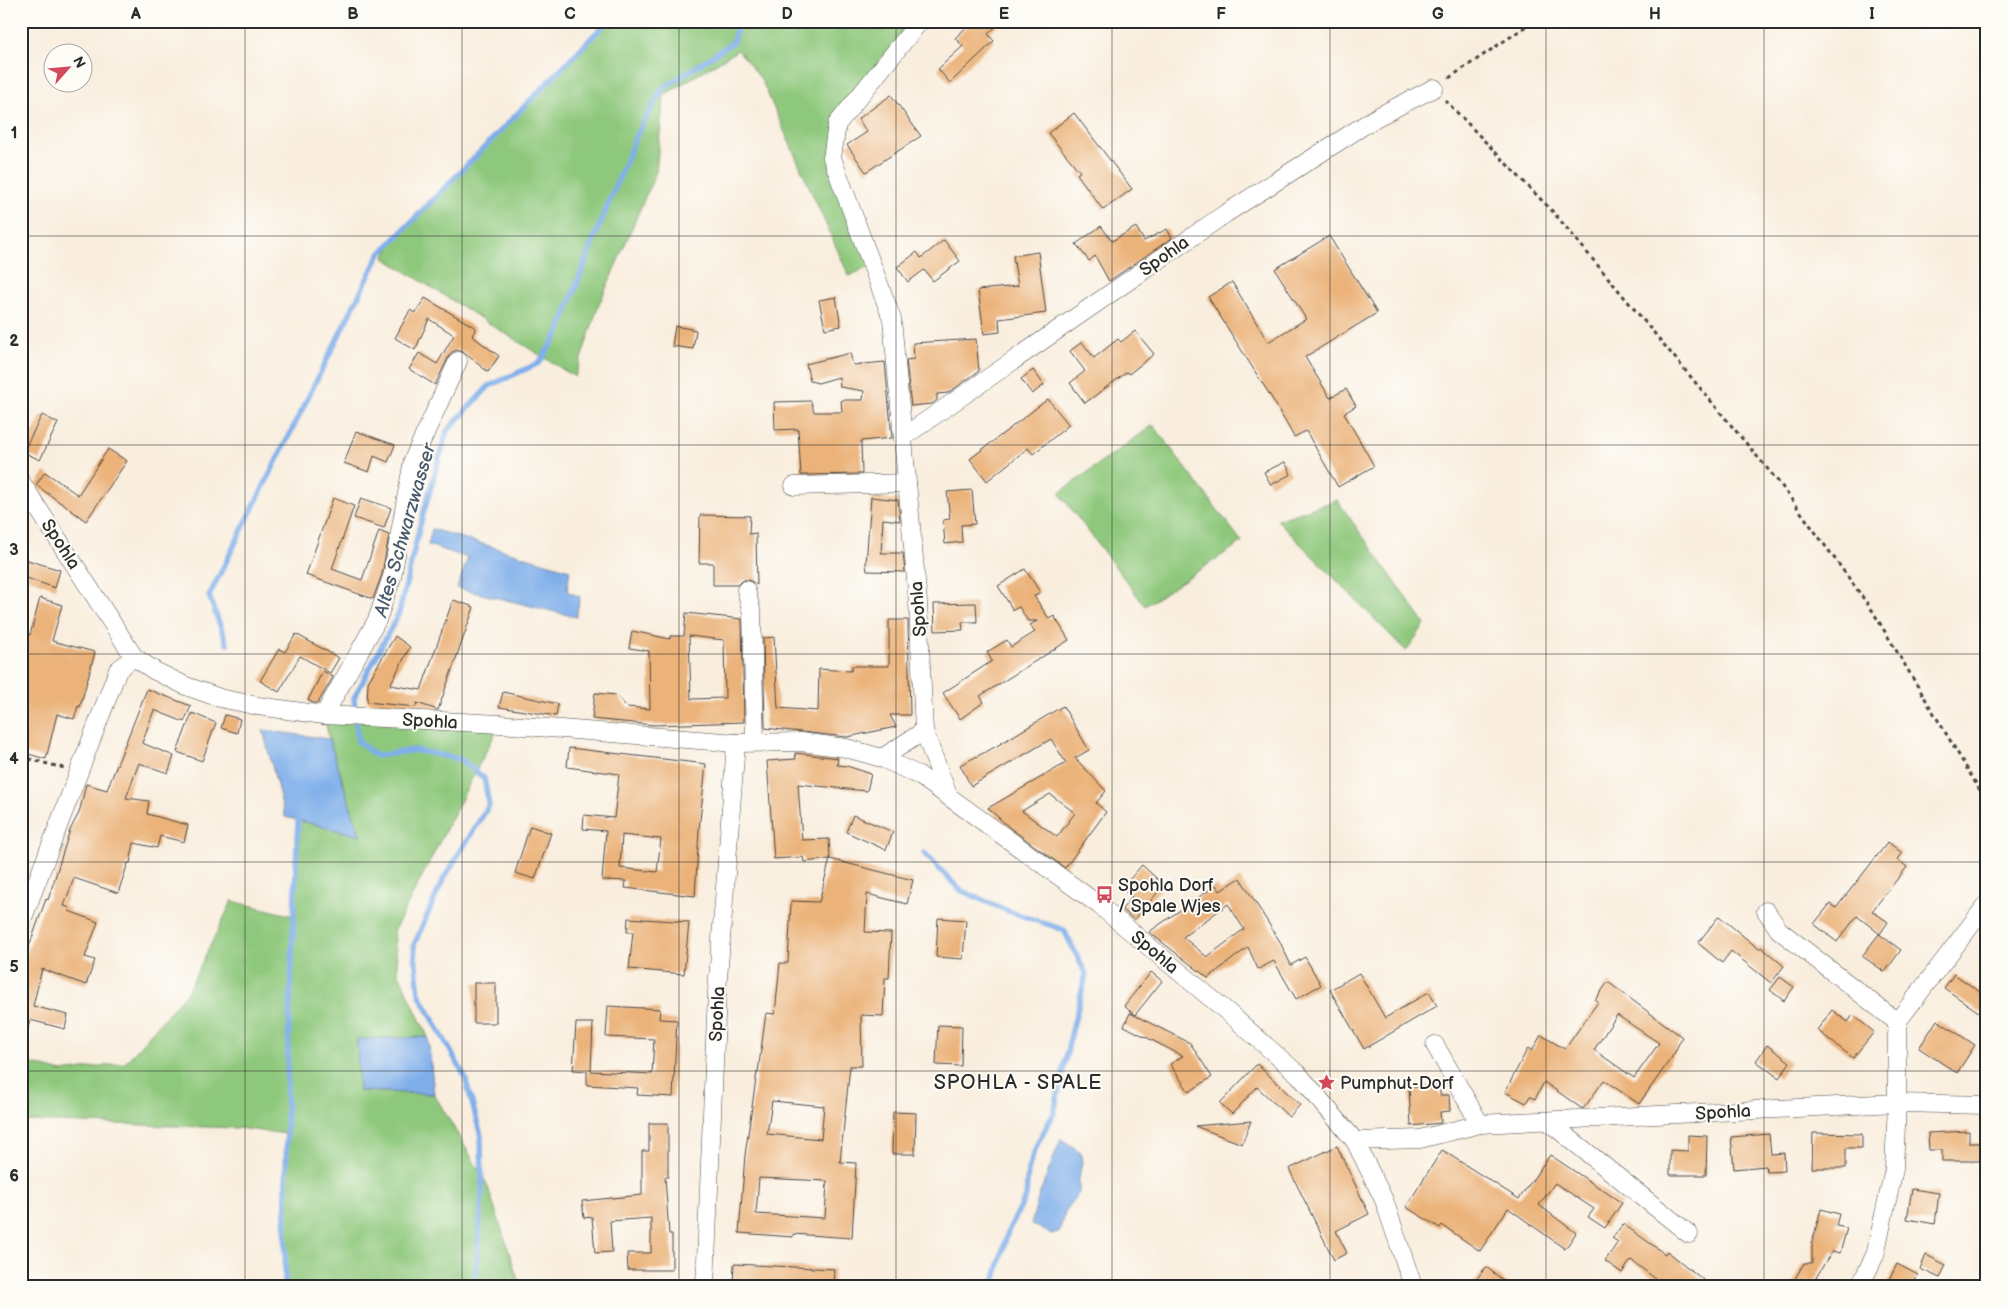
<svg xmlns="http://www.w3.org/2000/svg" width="2008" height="1307" viewBox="0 0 2008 1307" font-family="'Balsamiq Sans',sans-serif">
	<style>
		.green { fill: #8ec87c; stroke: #5c7a54 }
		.water { fill: #7fafea; stroke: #556d8a }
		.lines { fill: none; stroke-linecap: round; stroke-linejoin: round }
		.stream { stroke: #7fafea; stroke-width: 5.5 }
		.building { fill: #ebb279; fill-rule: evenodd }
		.minor-casing { stroke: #4a4846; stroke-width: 19 }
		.path { stroke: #4a4846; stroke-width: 3; stroke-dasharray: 4 4; stroke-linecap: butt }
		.minor { stroke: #fff; stroke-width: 18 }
		.grid { fill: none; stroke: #2b2b2b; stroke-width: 1; stroke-opacity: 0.55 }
		.labels { text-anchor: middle; stroke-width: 4; stroke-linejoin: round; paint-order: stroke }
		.street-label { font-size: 18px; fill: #2b2b2b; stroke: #fdfcf7 }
		.poi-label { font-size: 18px; fill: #2b2b2b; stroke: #fdfcf7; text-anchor: start }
		.water-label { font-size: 19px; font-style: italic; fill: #48596e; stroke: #fdfcf7 }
		.quarter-label { font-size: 20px; letter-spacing: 1px; fill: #2b2b2b; stroke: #fdfcf7 }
		.neatline { fill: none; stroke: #2b2b2b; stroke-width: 2 }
		.grid-label { font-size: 16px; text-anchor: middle; font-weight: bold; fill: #2b2b2b }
	</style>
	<rect width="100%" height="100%" fill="#fdfcf7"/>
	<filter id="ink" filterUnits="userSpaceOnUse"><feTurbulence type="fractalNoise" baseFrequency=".02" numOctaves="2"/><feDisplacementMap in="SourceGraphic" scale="10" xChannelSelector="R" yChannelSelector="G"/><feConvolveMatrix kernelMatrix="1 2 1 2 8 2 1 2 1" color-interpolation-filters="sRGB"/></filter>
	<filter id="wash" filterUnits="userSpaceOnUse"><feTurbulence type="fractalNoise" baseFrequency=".0096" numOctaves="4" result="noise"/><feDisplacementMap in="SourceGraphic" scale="20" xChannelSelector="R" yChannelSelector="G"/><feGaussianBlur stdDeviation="1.12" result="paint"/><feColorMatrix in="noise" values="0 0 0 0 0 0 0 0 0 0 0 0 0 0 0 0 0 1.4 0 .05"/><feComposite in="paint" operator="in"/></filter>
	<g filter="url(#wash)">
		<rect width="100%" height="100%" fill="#f9eede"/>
		<!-- green -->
		<g class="green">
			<path d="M608,21H920L837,124L832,158L873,265L849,276L761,79L738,50L664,95L656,172L598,307L575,377L384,258L395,237Z"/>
			<path d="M1153,425L1242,542L1145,606L1059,493Z"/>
			<path d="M1337,500L1425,624L1406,651L1277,520Z"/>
			<path d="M324,715L500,724L394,931L398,972L428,1037L358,1039L359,1091L434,1094L487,1184L520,1286H285L286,1134L238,1128L21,1121V1061L62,1072L125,1063L188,991L232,901L294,916L298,820L360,835L329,739Z"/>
		</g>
		<!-- water -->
		<g class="water">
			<path d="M432,529L570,570L567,591L580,597L576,617L457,588L468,558L428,545Z"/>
			<path d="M263,730L329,739L360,836L285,817Z"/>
			<path d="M428,1037L434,1094L359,1091L357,1039Z"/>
			<path d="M1061,1139L1081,1152L1082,1162L1079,1178V1193L1065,1212L1059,1232L1051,1234L1031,1224L1039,1195Z"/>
		</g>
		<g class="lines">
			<!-- stream -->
			<g class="stream">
				<path d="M227,644L209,596L379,255L608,21"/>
				<path d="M924,853L960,890L1008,911L1064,930L1086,974L1069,1043L1054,1113L1038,1142L1028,1169L1026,1197L1008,1231L993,1286"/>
				<path d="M285,1286L287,1075L298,820"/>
				<path d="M475,1286L482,1193L481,1136L465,1077L419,994L414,945L443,880L489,805L484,778L460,759L415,750L376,756L358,741L354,698L399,613L419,529L447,431L489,386L539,363L558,334L593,241L636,136L662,89L732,43L740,21"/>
			</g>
		</g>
		<g id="blocks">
			<!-- building -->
			<g class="building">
				<path d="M973,21H1002L988,34L994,41L950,83L938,69L963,46L955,38Z"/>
				<path d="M891,95L921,136L866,172L847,145L867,132L858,119Z"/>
				<path d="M1074,113L1132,189L1103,210L1077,174L1080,172L1048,133Z"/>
				<path d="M1101,226L1112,241L1136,227L1144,241L1167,229L1172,238L1109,281L1095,256L1089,261L1076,244Z"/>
				<path d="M1329,236L1377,313L1305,357L1330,398L1346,389L1356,406L1344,413L1374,466L1338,487L1306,431L1294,437L1273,400L1208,297L1232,282L1268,342L1306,319L1275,269Z"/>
				<path d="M944,240L960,261L933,281L924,270L908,282L897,267L917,252L921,258Z"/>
				<path d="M1038,252L1046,313L999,319L1000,332L984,334L978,290L1018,286L1013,256Z"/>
				<path d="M836,297L841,326L825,329L819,300Z"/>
				<path d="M425,298L476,328L472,336L499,356L488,372L463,352L457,350L452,352L449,356L435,385L409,369L419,353L437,364L454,335L429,319L415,350L395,338L410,310L415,313Z"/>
				<path d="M675,326L696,330L693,349L672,346Z"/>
				<path d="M1135,331L1154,354L1129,374L1127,372L1085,403L1070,383L1085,371L1070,351L1082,342L1094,358L1118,339L1121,342Z"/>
				<path d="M976,339L979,371L948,393L937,394V400L932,404L911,406L906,360L914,359L913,343Z"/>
				<path d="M850,353L853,365L885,362L892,438L861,441L862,474L801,475L798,429L775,430L774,402L811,401L814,412H842L841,400H863L864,391L840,387L839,377L818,383L810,381L806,364Z"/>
				<path d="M1033,370L1044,385L1032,394L1021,379Z"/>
				<path d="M1048,399L1069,425L1033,454L1028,448L987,481L970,459Z"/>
				<path d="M42,415L58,423L40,460L23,452Z"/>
				<path d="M356,431L395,445L388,462L374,456L369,472L344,463Z"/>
				<path d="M108,449L127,461L86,521L36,485L45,472L78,495Z"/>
				<path d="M1285,462L1291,474L1271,485L1264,472Z"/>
				<path d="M972,490L975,524L961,525L962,542L945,544L943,520L950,519L947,492Z"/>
				<path d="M871,497L898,500L900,521L883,519L881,553H903L905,572L867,571L866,564Z"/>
				<path d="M333,498L354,506L332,569L362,580L379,531L389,535L382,574L373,599L306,575Z"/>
				<path d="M361,498L391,508L384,528L354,518Z"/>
				<path d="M700,515L750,516L749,534L756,533L757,585L749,580H744L737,585H713V563H699Z"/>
				<path d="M21,558L60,570L55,588L21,576Z"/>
				<path d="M1025,569L1040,592L1034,596L1049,619L1054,616L1069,640L980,696L984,702L960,719L943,693L992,661L987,652L1007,640L1011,647L1035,632L1030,625L1037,621H1028L1019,607L1013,610L998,586Z"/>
				<path d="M40,598L62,605L52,641L95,652L80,707L78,706L74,719L57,714L46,759L21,752V633L30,635Z"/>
				<path d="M453,600L474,607L438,710L417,703L416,707L367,702L368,682L395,636L410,647L390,685L421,690Z"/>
				<path d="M976,603L977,622H962L963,630L935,631L934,604Z"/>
				<path d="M686,613L742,619L744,722L654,725L592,719L595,693L616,695L627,707L650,709L649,651L629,648L632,631L670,639V636H684ZM689,636L724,640L725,698L691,699Z"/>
				<path d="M889,620H908L910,715H890L896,727L847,737L765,728L763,638L774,637L778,708L818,711L819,669L851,671L852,666H889Z"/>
				<path d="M296,634L339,658L330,673L300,656L279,692L260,681L279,649L285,652Z"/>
				<path d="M323,671L333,677L318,703H313L308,700Z"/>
				<path d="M147,689L191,706L184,722L154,710L142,743L174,756L168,773L139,763L126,798L149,801L147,814L188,825L184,842L160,836L157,848L134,843L130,863H128L118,893L74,878L64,906L70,908L69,911L98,922L85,957L95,960L86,985L42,969L33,1006L68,1015L65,1029L30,1020L27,1032L21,1031V969L46,899L48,900L70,830L79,813L86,784L107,790Z"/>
				<path d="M503,692L558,704L556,716L499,707Z"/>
				<path d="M1063,706L1089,750L1075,758L1106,791L1096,803L1106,812L1065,868L1010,828L988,808L1066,763L1051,739L971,786L960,765L995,747ZM1050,794L1075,813L1057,837L1022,811Z"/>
				<path d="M192,713L216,723L202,761L177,752Z"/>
				<path d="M225,715L240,719L237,733L221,728Z"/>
				<path d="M569,748L706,764L699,830L695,896L625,888L626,881L602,880L606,831L583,829L584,815L614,818L619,774L567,767ZM622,835L661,839L657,872L620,868Z"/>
				<path d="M795,753L838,758L837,765L847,766L871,774L867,791L798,784L802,840L829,839L830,859L804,862L803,857L774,859L767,761L796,759Z"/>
				<path d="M853,815L893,832L886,850L846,832Z"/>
				<path d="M530,826L551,833L535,879L515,873Z"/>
				<path d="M1888,842L1902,853L1897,859L1907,867L1872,911L1888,922L1880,934L1857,916L1837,942L1814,924L1830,904L1836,908Z"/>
				<path d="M830,859L913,880L907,904L867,894L865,932L891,933L889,978H885L883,1016L861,1015L862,1066H850L840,1162L856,1163L852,1238L793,1234V1237L739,1233L745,1155L757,1072H758L766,1013L775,1014L780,963H788L791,901L819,902ZM772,1101L824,1106L821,1139L767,1134ZM759,1178L827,1181L825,1218L756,1214Z"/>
				<path d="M1142,865L1164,885L1134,920L1122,909L1132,897L1122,888Z"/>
				<path d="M1240,878L1279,940L1291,965L1305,957L1321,985L1296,999L1274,961L1258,969L1248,947L1208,978L1149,932L1216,885L1220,891ZM1228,904L1244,929L1207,957L1183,937Z"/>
				<path d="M1719,916L1759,949L1761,947L1784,966L1771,983L1731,951L1722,963L1698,943Z"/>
				<path d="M628,918L689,922L684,974L629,969L633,932H627Z"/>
				<path d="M938,918L966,920L963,959L936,957Z"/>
				<path d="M1879,934L1901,950L1885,972L1862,956Z"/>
				<path d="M1151,972L1162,981L1135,1015L1124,1006Z"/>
				<path d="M1359,973L1385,1018L1429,992L1437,1006L1364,1049L1330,990Z"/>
				<path d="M1954,974L1987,997V1003L1980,1013L1944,988Z"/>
				<path d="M1780,977L1794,987L1784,1001L1770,990Z"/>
				<path d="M1608,982L1682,1037L1674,1054L1639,1104L1604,1080L1584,1108H1581L1544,1082L1535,1099L1530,1096L1526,1103L1505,1092L1528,1048L1532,1051L1541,1035L1565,1049L1598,1002L1595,1000ZM1617,1015L1659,1043L1634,1078L1594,1050Z"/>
				<rect x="474" y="983" width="22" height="40"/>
				<path d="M608,1006L660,1009L659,1019L677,1020L673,1097L637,1095L638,1088L587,1085V1071L573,1070L576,1023H593L591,1071L652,1074L654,1039L606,1037Z"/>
				<path d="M1832,1010L1848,1022L1853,1015L1874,1032L1853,1058L1817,1030Z"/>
				<path d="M1130,1013L1190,1043L1212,1077L1189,1092L1170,1064L1183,1056L1124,1026Z"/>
				<path d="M1937,1020L1975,1045L1957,1073L1919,1048Z"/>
				<path d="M938,1025L962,1026L961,1066L936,1065Z"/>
				<path d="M1767,1045L1790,1062L1779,1078L1756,1061Z"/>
				<path d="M1257,1064L1300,1105L1289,1117L1257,1087L1232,1114L1220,1103Z"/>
				<path d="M1440,1086V1095H1449L1450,1111L1440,1112L1441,1123L1411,1126L1409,1087Z"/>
				<path d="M893,1112L916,1113L915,1154H892Z"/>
				<path d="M1251,1121L1242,1144L1195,1126Z"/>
				<path d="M649,1123H668V1177H665L669,1234H672V1270H628L627,1253H651V1218L610,1221L612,1252L595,1253L592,1217L584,1218L582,1201L642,1195V1151H649Z"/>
				<path d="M1969,1131V1143H1984V1161H1942V1150H1929L1928,1133Z"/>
				<path d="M1813,1133L1862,1134V1148H1846V1168H1812Z"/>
				<path d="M1769,1134L1771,1154L1784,1153L1785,1171L1767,1172L1766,1166L1734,1169L1731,1137Z"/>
				<path d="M1688,1135L1707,1136L1706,1175H1670V1150L1688,1151Z"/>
				<path d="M1337,1146L1369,1214L1336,1231L1347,1253L1334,1260L1289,1169Z"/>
				<path d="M1442,1150L1519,1199L1550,1155L1622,1203L1605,1228L1588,1217L1594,1209L1555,1183L1539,1205L1576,1233L1565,1249L1508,1208L1480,1251L1442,1225L1440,1228L1406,1207Z"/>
				<path d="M1912,1189L1939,1193L1935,1224L1907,1219Z"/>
				<path d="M1821,1209L1839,1214L1836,1226L1847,1228L1840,1253L1832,1251L1811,1286H1791L1804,1263H1812V1243Z"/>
				<path d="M1623,1224L1665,1254L1667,1251L1711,1286H1665L1631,1260L1622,1273L1605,1261L1618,1242L1612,1238Z"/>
				<path d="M1926,1255L1946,1265L1940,1278L1920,1269Z"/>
				<path d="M734,1264L834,1269L833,1286H733Z"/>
				<path d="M1897,1264L1918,1275L1912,1286H1886Z"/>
				<path d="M1486,1267L1511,1286H1471Z"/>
			</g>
		</g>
	</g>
	<g filter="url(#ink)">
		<use href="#blocks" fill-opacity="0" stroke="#4a4846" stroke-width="1"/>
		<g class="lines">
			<defs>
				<g id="minor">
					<path d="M920,21L837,124L832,158L892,319L918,602L924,731L948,795"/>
					<path d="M903,437L1225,214L1377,117L1434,88"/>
					<path d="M21,482L134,657L155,671L186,686L220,698L258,706L324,715L500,724L736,743L801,742L846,748L882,758L920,776L1099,905L1230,1014L1299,1075L1355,1141L1384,1200L1413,1286"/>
					<path d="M794,486L907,483"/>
					<path d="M746,590L752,613L755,742"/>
					<path d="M324,715L377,620L392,577L413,460L458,361"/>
					<path d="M882,758L924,731"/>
					<path d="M1766,911L1779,930L1897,1022"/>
					<path d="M21,923L118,670L134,657"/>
					<path d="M1435,1045L1480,1124"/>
					<path d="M1549,1122L1689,1234"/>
					<path d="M1355,1141L1420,1139L1480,1124L1897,1103L1987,1105"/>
					<path d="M705,1286L717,992L736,743"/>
					<path d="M1860,1286L1875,1255L1894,1169L1897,1103V1022L1987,904"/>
				</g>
			</defs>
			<!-- minor casing -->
			<use href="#minor" class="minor-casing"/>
			<!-- path -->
			<g class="path">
				<path d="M1449,78L1534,21"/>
				<path d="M1445,100L1554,213L1781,485L1872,610L1987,802"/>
				<path d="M21,757L64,768"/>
			</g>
			<!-- minor -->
			<use href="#minor" class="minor"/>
		</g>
	</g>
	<!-- grid -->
	<path class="grid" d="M245,21V1286M462,21V1286M679,21V1286M896,21V1286M1112,21V1286M1330,21V1286M1546,21V1286M1764,21V1286M21,236H1987M21,445H1987M21,654H1987M21,862H1987M21,1071H1987"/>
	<!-- icons -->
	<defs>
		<symbol id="bus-bare" viewBox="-9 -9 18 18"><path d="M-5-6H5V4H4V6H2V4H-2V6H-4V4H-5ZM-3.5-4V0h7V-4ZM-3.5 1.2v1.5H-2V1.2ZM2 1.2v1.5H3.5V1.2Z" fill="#d1495b" stroke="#fdfcf7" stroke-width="2.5" paint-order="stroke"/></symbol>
		<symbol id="sight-bare" viewBox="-9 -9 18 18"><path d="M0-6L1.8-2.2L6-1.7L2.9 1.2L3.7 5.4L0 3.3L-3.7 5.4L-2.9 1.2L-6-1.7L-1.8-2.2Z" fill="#d1495b" stroke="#fdfcf7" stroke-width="2.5" paint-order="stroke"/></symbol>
	</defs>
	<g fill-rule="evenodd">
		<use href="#bus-bare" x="1092" y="882" width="25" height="25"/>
		<use href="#sight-bare" x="1314" y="1070" width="25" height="25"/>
	</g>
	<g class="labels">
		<!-- street labels -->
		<g class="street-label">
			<text transform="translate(1164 256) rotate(-35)" y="6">Spohla</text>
			<text transform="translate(61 544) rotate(57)" y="6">Spohla</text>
			<text transform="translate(918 609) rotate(-94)" y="6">Spohla</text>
			<text transform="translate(430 721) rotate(3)" y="6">Spohla</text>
			<text transform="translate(1155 952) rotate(40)" y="6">Spohla</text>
			<text transform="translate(717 1014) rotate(-87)" y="6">Spohla</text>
			<text transform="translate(1723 1112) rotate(-3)" y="6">Spohla</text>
		</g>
		<!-- poi labels -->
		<g class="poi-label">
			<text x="1118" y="891">Spohla Dorf<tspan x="1118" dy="21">/ Spale Wjes</tspan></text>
			<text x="1340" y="1089">Pumphut-Dorf</text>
		</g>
		<!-- water labels -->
		<g class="water-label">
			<text transform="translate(404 530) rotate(-74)" y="7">Altes Schwarzwasser</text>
		</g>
		<!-- quarter labels -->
		<g class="quarter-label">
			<text x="1018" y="1089">SPOHLA - SPALE</text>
		</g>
	</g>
	<!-- margin -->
	<rect width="2008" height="1307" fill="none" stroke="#fdfcf7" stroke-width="55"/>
	<!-- north arrow -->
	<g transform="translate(68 68) rotate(63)"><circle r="24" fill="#fdfcf7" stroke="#a9a8a5"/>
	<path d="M0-4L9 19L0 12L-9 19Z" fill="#d1495b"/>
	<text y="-8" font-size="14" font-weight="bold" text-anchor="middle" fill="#2b2b2b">N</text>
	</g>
	<rect x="28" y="28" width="1952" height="1252" class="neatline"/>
	<g class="grid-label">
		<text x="136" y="19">A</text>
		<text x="353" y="19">B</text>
		<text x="570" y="19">C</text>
		<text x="787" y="19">D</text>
		<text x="1004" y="19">E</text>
		<text x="1221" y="19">F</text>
		<text x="1438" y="19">G</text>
		<text x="1655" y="19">H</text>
		<text x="1872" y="19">I</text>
		<text x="14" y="138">1</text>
		<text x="14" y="346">2</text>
		<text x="14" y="555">3</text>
		<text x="14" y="764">4</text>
		<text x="14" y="972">5</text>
		<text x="14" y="1181">6</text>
	</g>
</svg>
